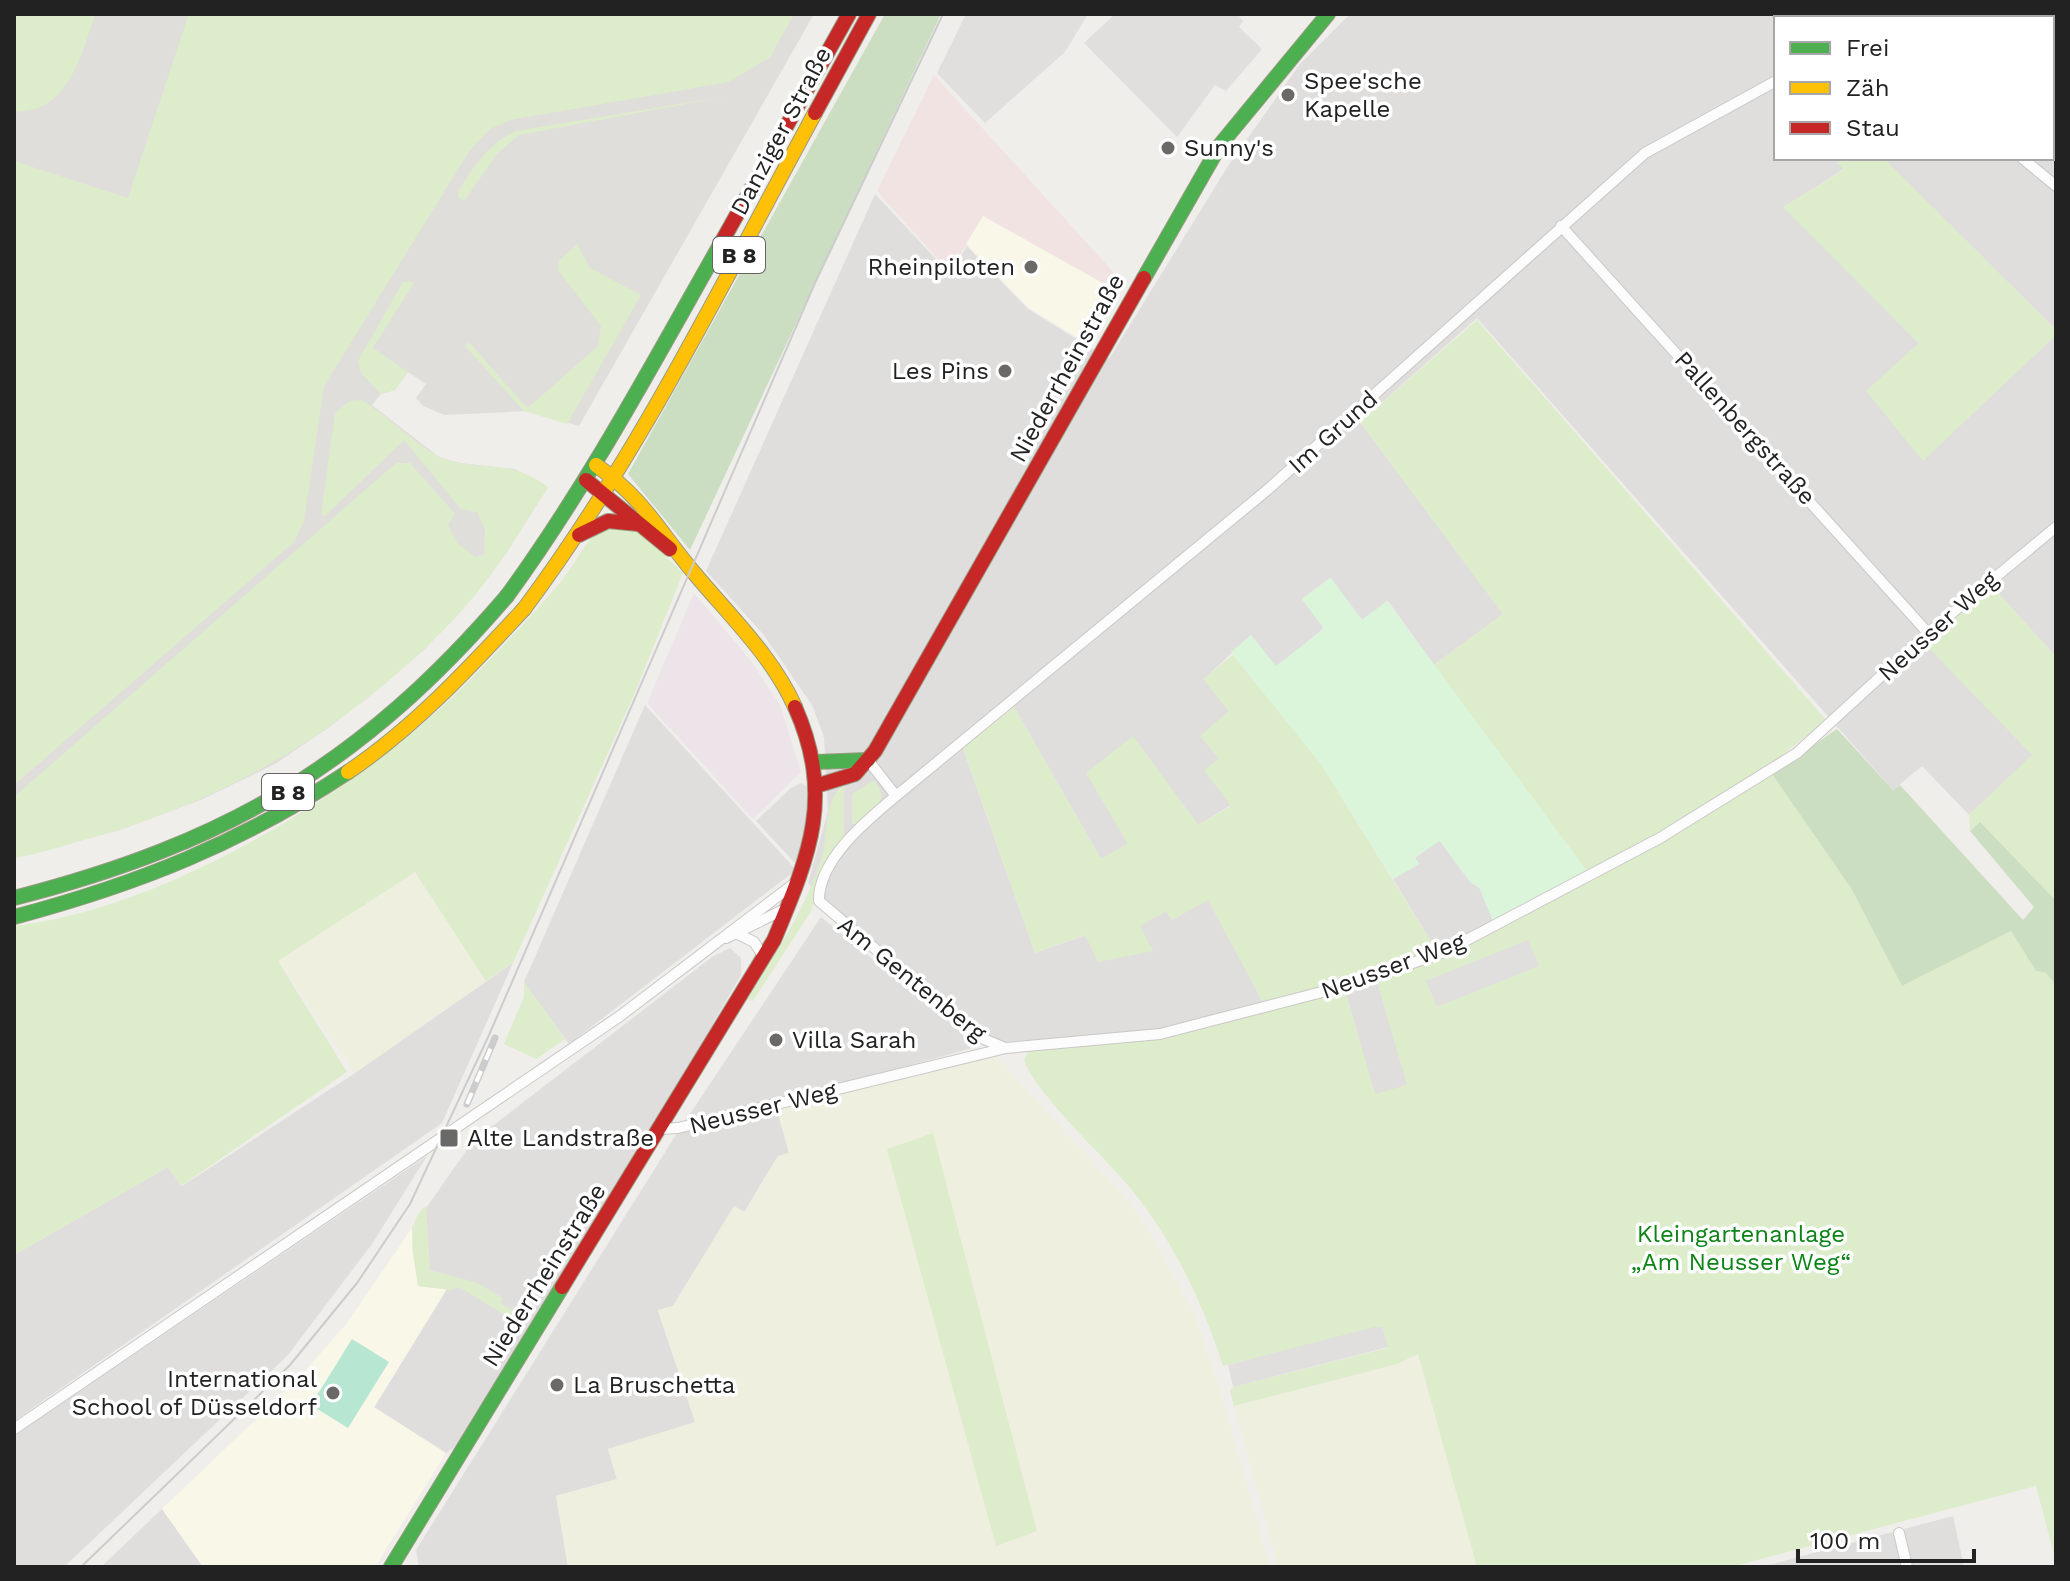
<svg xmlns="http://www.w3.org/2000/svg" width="2070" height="1581" viewBox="0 0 2070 1581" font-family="'Work Sans',sans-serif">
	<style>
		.residential { fill: #dfdedc }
		.commercial { fill: #f1e3e1 }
		.industrial { fill: #ede4e9 }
		.education { fill: #f8f7e8 }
		.airport { fill: #e0deda }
		.farmland { fill: #efefdf }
		.grass { fill: #ddeccb }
		.forest { fill: #cbdec1 }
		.park { fill: #daf5da }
		.pitch { fill: #b7e6d2 }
		.parking { fill: #e0dfde }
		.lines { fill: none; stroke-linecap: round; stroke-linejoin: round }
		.street-casing { stroke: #c9c8c7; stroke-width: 12 }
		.fast-casing { stroke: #999a82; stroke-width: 16 }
		.slow-casing { stroke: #999a82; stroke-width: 16 }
		.jam-casing { stroke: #999a82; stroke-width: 16 }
		.street { stroke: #fdfcfc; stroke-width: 10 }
		.fast { stroke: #4caf50; stroke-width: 14 }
		.slow { stroke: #ffc107; stroke-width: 14 }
		.jam { stroke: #c62828; stroke-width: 14 }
		.tram { stroke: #ccc; stroke-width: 2 }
		.rail-casing { stroke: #ccc; stroke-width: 7 }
		.rail { stroke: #fff; stroke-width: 4; stroke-dasharray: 12; stroke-linecap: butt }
		.poi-dot { fill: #6a6968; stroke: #fff; stroke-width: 3 }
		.labels { text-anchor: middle; stroke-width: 7; stroke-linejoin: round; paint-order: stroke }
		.shield { fill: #fff; stroke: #646464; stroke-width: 2 }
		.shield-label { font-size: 22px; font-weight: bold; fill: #222 }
		.poi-label { font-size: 24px; fill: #222; stroke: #fff; text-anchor: start }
		.street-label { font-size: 24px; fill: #222; stroke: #fff }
		.park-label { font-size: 24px; fill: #0c8416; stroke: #fff }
	</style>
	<rect width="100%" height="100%" fill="#f0eeeb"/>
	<!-- residential -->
	<g class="residential">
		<path d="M1350,14H2056V330L1883,158H2052V18H1776V87L1772,89L1776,93V158H1834L1844,169L1784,207L1920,344L1922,460L2056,335V657L1991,585L2033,755L1969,815L1922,766L1893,790L1477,318L1360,422L1503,614L1434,665L1388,601L1362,620L1330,578L1302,599L1324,628L1276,667L1251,635L1204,679L1229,711L1219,759L1231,805L1198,825L1133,737L1128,844L1101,859L1010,700L961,743L1035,953L1086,935L1152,951L1139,926L1166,911L1172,920L1208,899L1265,1006L1138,1033L1001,1042L983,1033L834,912L808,883L828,811L824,737L812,705L763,634L706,571L875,194L950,274L967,246L1028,309L1109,359L1228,166L1300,64Z"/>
		<path d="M645,705L796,870L569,1044L524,982Z"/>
		<path d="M801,783L809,788L810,821L797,865L756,821L791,788Z"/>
		<path d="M1439,840L1471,883L1479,887L1494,923L1438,953L1393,879L1419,864L1415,858Z"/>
		<path d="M821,917L979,1046L775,1103L789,1153L778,1156L744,1212L734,1207L673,1306L658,1311L696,1423L608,1449L617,1479L556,1496L568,1567H419L416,1550L674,1138Z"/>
		<path d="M730,948L741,958V975L659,1117L460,1444L446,1453L374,1408L446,1290L418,1286L412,1228L473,1141L712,957Z"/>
		<path d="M513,963L442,1123L14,1421V1255L168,1167L182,1186L355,1073Z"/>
		<path d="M1377,981L1408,1085L1375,1095L1345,990Z"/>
		<path d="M427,1156L372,1244L288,1355L64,1567H14V1436Z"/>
		<path d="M162,1509L203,1567H101Z"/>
		<path d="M1953,1516L1964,1567H1761Z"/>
	</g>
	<!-- commercial -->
	<path class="commercial" d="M934,75L1117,276L1113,289L983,216L950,273L877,191Z"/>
	<!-- industrial -->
	<path class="industrial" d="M694,593L751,661L780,705L801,772L753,819L647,703Z"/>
	<!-- education -->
	<g class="education">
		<path d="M983,216L1113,289L1083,341L1029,308L966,244Z"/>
		<path d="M412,1228L418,1286L447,1289L374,1407L446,1453L375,1567H203L162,1509L298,1379L347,1323Z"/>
	</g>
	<!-- airport -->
	<path class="airport" d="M14,14H814L579,426L531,411L444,415L423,406L416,398L426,384L408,372L395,390L381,394L372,405L439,457L460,463L515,469L548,487L507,552L467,604L424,650L331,726L275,764L203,799L120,830L14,858Z"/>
	<!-- farmland -->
	<g class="farmland">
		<path d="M415,872L486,981L355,1073L278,961Z"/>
		<path d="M995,1055L1130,1203L1159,1248L1196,1318L1219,1385L1270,1567H568L556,1496L617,1479L608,1449L695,1422L658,1310L673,1306L734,1206L745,1212L778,1156L789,1153L777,1110Z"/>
		<path d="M1418,1354L1477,1567H1278L1234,1406L1397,1364Z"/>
	</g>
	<!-- grass -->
	<g class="grass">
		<path d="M14,14H95C82,53 68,115 14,111Z"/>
		<path d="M189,14H794L770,57L729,82L510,120L490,129L470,150L324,386L304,521L294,542L14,785V161L128,198Z"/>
		<path d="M734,95L519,135L497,154L464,201L459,198L458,192C474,166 488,144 516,131Z"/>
		<path d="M1834,158H1883L2056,330V335L1923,461L1866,391L1919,343L1783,207L1844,170Z"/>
		<path d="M577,244L590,268L641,295L567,424L524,411L465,346L469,342L525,406L529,407L598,346L601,326L558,270L559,261Z"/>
		<path d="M410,281L414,283L373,348L408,372L395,390L381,394L361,373L358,361L403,282Z"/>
		<path d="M1477,320L1826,720L1766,768L1589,874L1434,665L1503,614L1360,422Z"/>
		<path d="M361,400C386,414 420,449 442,458C481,473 509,457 548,487C522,528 497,571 465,607C364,719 235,798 91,838C65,845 40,854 14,858V797L396,463H410L455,514L448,525L457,543L475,557L484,555L485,530L477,512L461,509L404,440L325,516L321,515L335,413L350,401Z"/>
		<path d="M622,523L640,531L683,573L634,695L513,963L486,981L415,872L278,961L347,1072L181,1186L168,1167L14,1255V926C168,908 361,790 468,682C500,649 534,614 563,579C575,563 584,543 600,530C606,525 614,525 622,523Z"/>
		<path d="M1991,585L2056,657V901L1979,822L1970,831L1969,815L2032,755L1925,644Z"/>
		<path d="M1233,655L1321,764L1438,953L1265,1006L1208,900L1172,920L1166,911L1140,926L1153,951L1098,962L1085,935L1035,953L963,748L1014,707L1101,859L1128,844L1086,773L1133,736L1198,825L1231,806L1204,770L1219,759L1200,736L1229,711L1203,679Z"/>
		<path d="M1772,774L1851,888L1902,986L2011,931L2036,971L2046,973L2056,985V1562L2036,1486L1731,1567H1477L1418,1354L1397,1364L1234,1406L1230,1391L1233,1387L1387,1348L1382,1327L1223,1366C1202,1300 1171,1236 1126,1183C1102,1155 1034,1091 1024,1060L1029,1050L1162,1039L1345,990L1375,1094L1407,1085L1377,981Z"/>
		<path d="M874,780L882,794L880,803L858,824H852V794Z"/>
		<path d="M844,785V837L816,880L812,910L753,1001L748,999C775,954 805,910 821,860C829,837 822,800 844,785Z"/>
		<path d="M524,982L565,1039L536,1059L504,1044L524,997Z"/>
		<path d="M933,1133L1037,1531L996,1546L887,1149Z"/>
		<path d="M426,1206L430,1270L478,1283L503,1298L500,1303L521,1315L518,1319L513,1320L459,1287L451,1290L418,1286C415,1261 403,1223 426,1206Z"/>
	</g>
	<!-- forest -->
	<g class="forest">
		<path d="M885,14H941L690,550L628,474Z"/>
		<path d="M1837,729L1893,790L1900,785L2023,920L2034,907L1970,831L1980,822L2056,901V985L2046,973L2036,971L2011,931L1902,986L1851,888L1772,774Z"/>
	</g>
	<!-- park -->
	<path class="park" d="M1331,578L1362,620L1387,601L1589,874L1494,923L1479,887L1471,883L1440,841L1415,857L1419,864L1393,879L1321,764L1231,652L1251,635L1276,666L1324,629L1302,599Z"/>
	<!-- pitch -->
	<path class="pitch" d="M352,1339L389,1362L348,1428L311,1405Z"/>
	<!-- parking -->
	<g class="parking">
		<path d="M966,14H1088L1065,52L985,123L937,73Z"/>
		<path d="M1115,14H1237L1243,21L1239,27L1262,49L1226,91L1215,85L1177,137L1084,43Z"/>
		<path d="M1528,940L1539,966L1437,1007L1426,981Z"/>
		<path d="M1374,1327H1382L1388,1347L1233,1387L1228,1365Z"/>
	</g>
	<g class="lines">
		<defs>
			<g id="street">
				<path d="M1907,18L1915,14"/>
				<path d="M2022,158L2056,186"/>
				<path d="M1561,226L1928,633"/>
				<path d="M868,760L896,796C867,820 818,860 819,901L979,1037L1003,1047"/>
				<path d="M896,796L1266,491L1645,153L1776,81"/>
				<path d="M738,934L754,942L764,957"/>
				<path d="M726,938L787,908"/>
				<path d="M659,1129L678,1128L1006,1048L1160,1034L1349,985L1444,952L1660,838L1797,753L1928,633L2056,527"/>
				<path d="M14,1429L620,1016L799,880"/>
				<path d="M1899,1533L1907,1567"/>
			</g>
			<g id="fast">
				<path d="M1144,278L1220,145L1328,14"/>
				<path d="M507,596C588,485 652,365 720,245"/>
				<path d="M816,762L868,760"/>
				<path d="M14,898C228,843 363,764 507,596"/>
				<path d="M14,917C138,884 241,843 348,772"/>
				<path d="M391,1567L562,1287"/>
			</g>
			<g id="slow">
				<path d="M596,465C646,501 657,529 695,574C730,616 773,657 795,707"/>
				<path d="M524,609C639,455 723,282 815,113"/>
				<path d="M348,772C415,727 470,667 524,609"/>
			</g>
			<g id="jam">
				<path d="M815,113L869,14"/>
				<path d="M720,245L849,14"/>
				<path d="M586,480L670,549"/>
				<path d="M579,535L608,521L638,524"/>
				<path d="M819,785L855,774L875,751L1144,278"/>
				<path d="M562,1287L774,940C809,856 835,797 795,707"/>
			</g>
		</defs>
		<!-- street casing -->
		<use href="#street" class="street-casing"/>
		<!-- fast casing -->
		<use href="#fast" class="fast-casing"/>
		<!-- slow casing -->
		<use href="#slow" class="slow-casing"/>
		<!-- jam casing -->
		<use href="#jam" class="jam-casing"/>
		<!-- street -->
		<use href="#street" class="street"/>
		<!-- fast -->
		<use href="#fast" class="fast"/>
		<!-- slow -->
		<use href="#slow" class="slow"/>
		<!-- jam -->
		<use href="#jam" class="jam"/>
		<!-- tram -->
		<path class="tram" d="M81,1567L290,1365L357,1283L410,1204L489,1035L815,283L943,14"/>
		<defs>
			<path id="rail" d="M467,1104L495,1038"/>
		</defs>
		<!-- rail casing -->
		<use href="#rail" class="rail-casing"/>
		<!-- rail -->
		<use href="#rail" class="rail"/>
	</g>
	<!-- markers -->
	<g class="poi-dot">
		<circle cx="1288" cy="95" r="8"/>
		<circle cx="1168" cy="148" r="8"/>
		<circle cx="1031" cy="267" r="8"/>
		<circle cx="1005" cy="371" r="8"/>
		<circle cx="776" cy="1040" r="8"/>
		<rect x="439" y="1128" width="20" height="20" rx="4"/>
		<circle cx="557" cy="1385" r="8"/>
		<circle cx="333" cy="1393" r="8"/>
	</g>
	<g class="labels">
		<!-- shield labels -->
		<g class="shield">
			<rect x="713" y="237" width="52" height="36" rx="6"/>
			<rect x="262" y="774" width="52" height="36" rx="6"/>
		</g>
		<g class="shield-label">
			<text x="739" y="263">B 8</text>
			<text x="288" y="800">B 8</text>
		</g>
		<!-- poi labels -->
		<g class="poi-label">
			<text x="1304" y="89">Spee'sche<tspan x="1304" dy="28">Kapelle</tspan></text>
			<text x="1184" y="156">Sunny's</text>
			<text x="1015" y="275" text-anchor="end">Rheinpiloten</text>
			<text x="989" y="379" text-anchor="end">Les Pins</text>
			<text x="792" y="1048">Villa Sarah</text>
			<text x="467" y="1146">Alte Landstraße</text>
			<text x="317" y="1387" text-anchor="end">International<tspan x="317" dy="28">School of Düsseldorf</tspan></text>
			<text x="573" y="1393">La Bruschetta</text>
		</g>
		<!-- street labels -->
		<g class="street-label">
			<text transform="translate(781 131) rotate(-62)" y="8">Danziger Straße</text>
			<text transform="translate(1067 368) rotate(-61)" y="8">Niederrheinstraße</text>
			<text transform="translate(1745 428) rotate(48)" y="8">Pallenbergstraße</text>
			<text transform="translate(1333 432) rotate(-42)" y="8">Im Grund</text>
			<text transform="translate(1938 626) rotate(-42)" y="8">Neusser Weg</text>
			<text transform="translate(1393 966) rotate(-20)" y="8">Neusser Weg</text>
			<text transform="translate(912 979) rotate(39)" y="8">Am Gentenberg</text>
			<text transform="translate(763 1108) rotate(-14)" y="8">Neusser Weg</text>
			<text transform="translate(544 1275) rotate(-58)" y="8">Niederrheinstraße</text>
		</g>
		<!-- park labels -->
		<g class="park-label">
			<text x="1741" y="1242">Kleingartenanlage<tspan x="1741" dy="28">„Am Neusser Weg“</tspan></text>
		</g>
	</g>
	<!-- border -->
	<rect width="2070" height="1581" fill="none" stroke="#222222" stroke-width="32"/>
	<!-- legend -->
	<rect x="1774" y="16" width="280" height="144" fill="#ffffff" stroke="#a7a7a7" stroke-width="2"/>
	<rect x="1790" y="42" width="40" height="12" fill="#4caf50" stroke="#a7a7a7" stroke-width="2"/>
	<text x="1846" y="56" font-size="24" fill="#222222">Frei</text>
	<rect x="1790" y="82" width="40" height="12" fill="#ffc107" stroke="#a7a7a7" stroke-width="2"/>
	<text x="1846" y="96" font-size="24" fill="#222222">Zäh</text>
	<rect x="1790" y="122" width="40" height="12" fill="#c62828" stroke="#a7a7a7" stroke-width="2"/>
	<text x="1846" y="136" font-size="24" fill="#222222">Stau</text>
	<!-- scale -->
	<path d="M1798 1549v12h176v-12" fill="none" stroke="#222222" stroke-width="4"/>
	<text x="1810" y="1549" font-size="24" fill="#222222" stroke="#ffffff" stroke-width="6" paint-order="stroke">100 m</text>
</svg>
